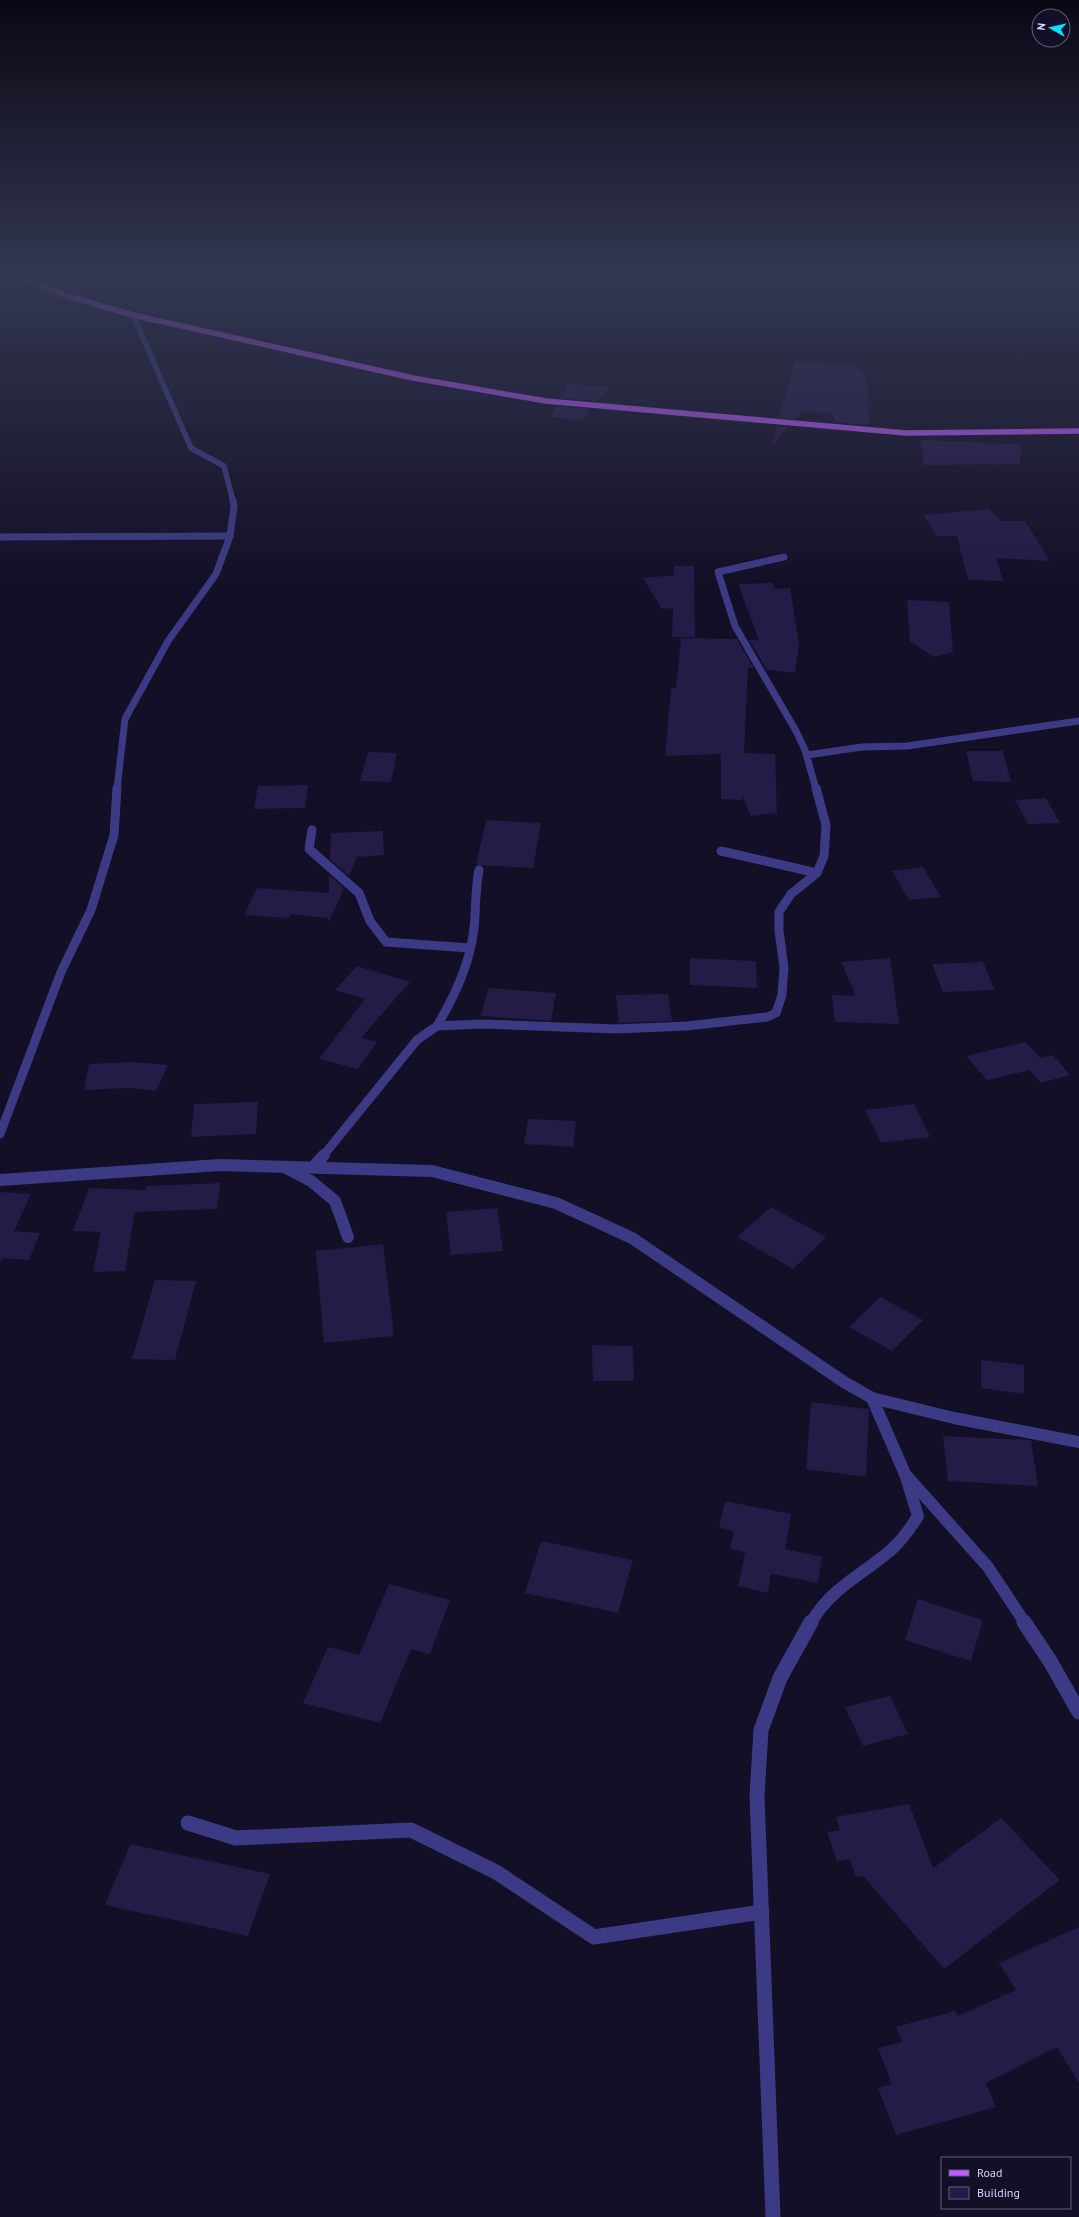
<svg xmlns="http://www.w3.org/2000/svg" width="1079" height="2217" viewBox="0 0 1079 2217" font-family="'PT Sans',sans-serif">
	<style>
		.building { fill: #241b47 }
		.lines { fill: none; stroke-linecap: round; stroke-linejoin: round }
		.minor-far4 { stroke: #3d3a85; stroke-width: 5.5 }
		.minor-far3 { stroke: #3d3a85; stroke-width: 7 }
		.minor-far2 { stroke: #3d3a85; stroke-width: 9 }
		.minor-far1 { stroke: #3d3a85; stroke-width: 12 }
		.minor { stroke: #3d3a85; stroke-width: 15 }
		.major { stroke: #c25bff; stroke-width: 5.5 }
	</style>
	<rect width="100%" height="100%" fill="#130f26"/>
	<!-- building -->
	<g class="building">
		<path d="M795,362L852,365L867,375L869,425L834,422L833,413L802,411L795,419L779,417Z"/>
		<path d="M568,384L609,387L598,401L561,398Z"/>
		<path d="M556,406L591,409L582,421L551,417Z"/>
		<path d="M777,426L788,427L771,448Z"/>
		<path d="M920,440L1021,444L1020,464L924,465Z"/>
		<path d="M989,509L1001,521H1025L1050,561L996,558L1003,581L968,580L957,536H937L923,515Z"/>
		<path d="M674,566H694L695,637H672L673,608L662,609L643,578L674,575Z"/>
		<path d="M772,583L775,589L790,587L799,644L795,673L767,670L749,640H759L738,584Z"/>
		<path d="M907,600L949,602L953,652L934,657L910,641Z"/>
		<path d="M681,638L737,639L754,669L748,667L744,753L775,754L777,813L751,816L742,795L741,800L721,799V754L665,756L671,688H676Z"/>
		<path d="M966,751H1003L1011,782L973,781Z"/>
		<path d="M368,752L397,753L391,782L360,781Z"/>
		<path d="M308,785L305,808L254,809L258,786Z"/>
		<path d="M1046,798L1060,823L1028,824L1015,800Z"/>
		<path d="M486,820L541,823L533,868L476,865Z"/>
		<path d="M383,831L384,855L357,857L349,876L330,859L331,833Z"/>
		<path d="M923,867L941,897L909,900L892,871Z"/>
		<path d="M329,875L344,888L329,922L328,918L290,914L289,918L244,915L257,888L329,893Z"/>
		<path d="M690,958L756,961L757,988L690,985Z"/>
		<path d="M890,958L899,1024L835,1022L832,995L856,996L841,962Z"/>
		<path d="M983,962L995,990L943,992L932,964Z"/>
		<path d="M357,966L410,982L361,1038L377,1042L358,1069L319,1059L365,999L335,990Z"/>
		<path d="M488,988L556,993L551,1021L481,1016Z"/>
		<path d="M668,994L672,1021L619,1023L616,995Z"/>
		<path d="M1025,1042L1040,1058L1053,1055L1070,1075L1041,1083L1030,1070L987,1080L966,1056Z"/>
		<path d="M133,1062L168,1065L156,1091L129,1088L84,1090L89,1064Z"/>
		<path d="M258,1102L256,1134L191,1137L194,1104Z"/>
		<path d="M914,1104L930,1137L881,1143L865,1110Z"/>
		<path d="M528,1119L576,1121L573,1147L524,1144Z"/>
		<path d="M220,1183L217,1209L135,1212L125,1271L93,1272L101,1232L73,1231L89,1188L146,1190V1186Z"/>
		<path d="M0,1192L31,1194L14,1231L40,1233L29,1260L2,1258L0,1262Z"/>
		<path d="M771,1207L826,1237L793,1269L737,1237Z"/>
		<path d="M497,1208L503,1251L451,1255L446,1212Z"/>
		<path d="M383,1244L394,1336L324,1343L316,1251Z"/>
		<path d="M155,1280L196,1281L175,1360L132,1359Z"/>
		<path d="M880,1297L923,1320L892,1351L849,1327Z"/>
		<path d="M592,1345L633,1346L634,1381H593Z"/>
		<path d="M981,1360L1024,1365V1394L981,1388Z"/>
		<path d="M811,1402L869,1409L866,1477L806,1469Z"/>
		<path d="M943,1436L1031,1440L1038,1486L948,1481Z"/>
		<path d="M725,1501L791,1514L785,1549L822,1557L818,1583L771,1574L768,1593L738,1586L745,1552L730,1549L734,1531L719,1528Z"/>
		<path d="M541,1541L633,1560L618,1613L525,1593Z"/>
		<path d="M389,1584L450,1600L430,1654L411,1649L380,1723L303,1703L328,1647L359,1655Z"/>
		<path d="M918,1599L983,1620L971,1661L905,1640Z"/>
		<path d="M890,1696L908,1734L863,1746L845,1707Z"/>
		<path d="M909,1804L933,1868L1001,1818L1060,1880L944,1969L863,1876L856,1877L850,1859L837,1861L827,1832L840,1830L836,1817Z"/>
		<path d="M130,1844L270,1874L248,1936L105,1905Z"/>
		<path d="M1079,1927V2083L1057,2047L986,2083L996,2107L896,2135L878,2088L892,2084L878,2048L902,2042L896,2027L955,2011L958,2016L1016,1990L999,1963Z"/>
	</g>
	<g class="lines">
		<!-- minor-far4 -->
		<path class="minor-far4" d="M133,315L191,448L224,466L233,501"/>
		<!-- minor-far3 -->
		<g class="minor-far3">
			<path d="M0,537L230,536"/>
			<path d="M784,557L718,572L735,626L796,731L805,750L816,789"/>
			<path d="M807,755L862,747L907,746L1079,721"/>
			<path d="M117,789L125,719L168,641L216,574L230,536L234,506L233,500"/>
		</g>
		<!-- minor-far2 -->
		<g class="minor-far2">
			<path d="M312,830L309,849L359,893L370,921L386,942L470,948"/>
			<path d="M721,851L817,873"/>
			<path d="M437,1026C455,995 470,964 474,928C476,909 475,890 479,870"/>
			<path d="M0,1134L61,972L91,910L114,835L117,788"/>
			<path d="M323,1156L417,1040L437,1026L482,1024L616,1029L687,1026L767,1017L776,1013L782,995L784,967L779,931V912L791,894L817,873L824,856L826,825L816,788"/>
		</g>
		<!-- minor-far1 -->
		<g class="minor-far1">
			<path d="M313,1167L324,1155"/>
			<path d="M286,1168L311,1181L335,1201L348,1237"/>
			<path d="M0,1180L220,1165L432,1171L556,1203L632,1238L844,1382L872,1398L954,1418L1079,1442"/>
			<path d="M872,1398L905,1474L988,1567L1025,1623"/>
			<path d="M811,1623C829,1589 864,1574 892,1549C903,1539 910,1529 918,1516L905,1474"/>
		</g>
		<!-- minor -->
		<g class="minor">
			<path d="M1024,1622L1050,1661L1079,1712"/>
			<path d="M188,1823L236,1838L411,1830L496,1872L594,1937L762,1912"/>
			<path d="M773,2217L757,1796L761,1730L780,1678L811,1622"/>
		</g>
		<!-- major -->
		<path class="major" d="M19,275L64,295L133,315L413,378L546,401L906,433L1079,431"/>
	</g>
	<!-- sky -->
	<linearGradient id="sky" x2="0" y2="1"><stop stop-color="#0a0815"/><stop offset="0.47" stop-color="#333752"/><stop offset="1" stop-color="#333752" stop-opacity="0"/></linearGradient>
	<rect width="1079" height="585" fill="url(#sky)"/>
	<!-- legend -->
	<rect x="941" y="2157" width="130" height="52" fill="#130f26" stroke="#625e7d"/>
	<rect x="949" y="2170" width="20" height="6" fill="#c25bff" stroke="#625e7d"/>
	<text x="977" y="2177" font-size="12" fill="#d9d4ff">Road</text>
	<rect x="949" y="2187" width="20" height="12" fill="#241b47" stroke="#625e7d"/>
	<text x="977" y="2197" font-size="12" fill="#d9d4ff">Building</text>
	<!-- north arrow -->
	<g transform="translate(1051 28) rotate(278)"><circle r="19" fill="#130f26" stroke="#625e7d"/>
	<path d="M0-3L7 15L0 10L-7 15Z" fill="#00e5ff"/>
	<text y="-6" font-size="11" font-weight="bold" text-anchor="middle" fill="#d9d4ff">N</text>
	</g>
</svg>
